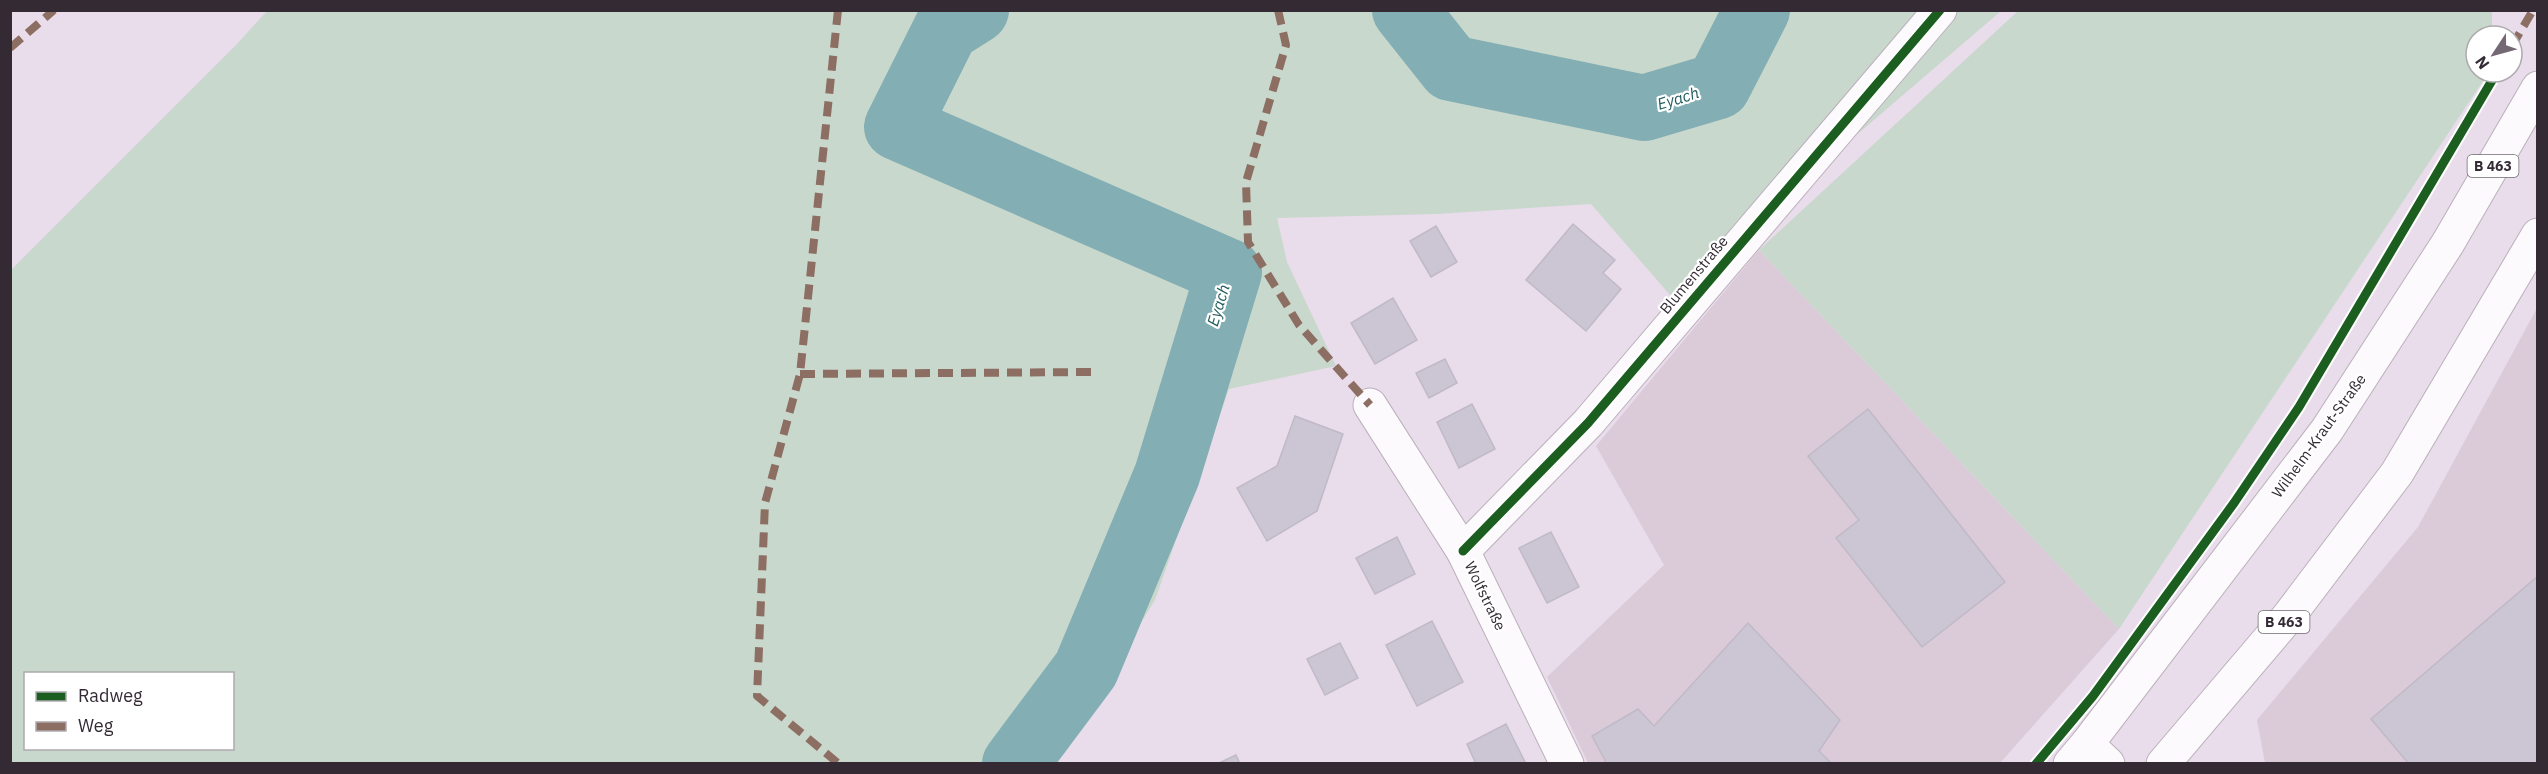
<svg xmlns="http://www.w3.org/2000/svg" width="2548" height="774" viewBox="0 0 2548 774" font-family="'IBM Plex Sans',sans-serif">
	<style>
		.commercial { fill: #dbcbd9 }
		.green { fill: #c9d8cc; fill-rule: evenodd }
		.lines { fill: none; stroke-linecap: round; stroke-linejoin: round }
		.river { stroke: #82aeb4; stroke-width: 66 }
		.building { fill: #ccc5d4; stroke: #c0b9c6; stroke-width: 1.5 }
		.street-casing { stroke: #bab0bb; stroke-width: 35 }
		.primary-casing { stroke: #bab0bb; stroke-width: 35 }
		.highway-casing { stroke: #bab0bb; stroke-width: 35 }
		.street { stroke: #fcfafc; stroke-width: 33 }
		.primary { stroke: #fcfafc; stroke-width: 33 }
		.highway { stroke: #fcfafc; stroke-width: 33 }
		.quiet { stroke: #8d6e63; stroke-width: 8; stroke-dasharray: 15 8; stroke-linecap: butt }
		.cycleway-casing { stroke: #fff; stroke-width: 13 }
		.cycleway { stroke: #1b5e20; stroke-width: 9 }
		.labels { text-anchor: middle; stroke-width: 4.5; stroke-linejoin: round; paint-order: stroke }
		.shield { fill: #fff; stroke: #706a71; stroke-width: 1.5 }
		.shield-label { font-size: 14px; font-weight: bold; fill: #332a34 }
		.street-label { font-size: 15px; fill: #332a34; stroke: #fff }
		.water-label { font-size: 16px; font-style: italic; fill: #235d5f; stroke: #fff }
	</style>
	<rect width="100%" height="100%" fill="#e9dceb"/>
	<!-- commercial -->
	<g class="commercial">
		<path d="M1759,250L2119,629L2000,763H1588L1547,677L1664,565L1596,446Z"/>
		<path d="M2537,308V763H2265L2257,720L2418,527Z"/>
	</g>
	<!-- green -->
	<g class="green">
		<path d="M2019,10L2492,11V36H2476V72H2489L2119,629L1759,250Z"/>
		<path d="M267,11H2001L1670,295L1591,204L1437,214L1277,218L1287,262L1336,366L1229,389L1155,600L1055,763L11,764V270L237,44ZM26,674H232V748H26Z"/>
	</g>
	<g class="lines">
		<!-- river -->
		<g class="river">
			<path d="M976,10L946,29L897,127L1229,272L1167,475L1086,669L1015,764"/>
			<path d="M1405,10L1451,68L1644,108L1718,86L1757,10"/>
		</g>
	</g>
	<!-- building -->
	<g class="building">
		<path d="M1573,224L1615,260L1603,273L1621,289L1586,331L1526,280Z"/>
		<path d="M1436,226L1457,262L1431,277L1410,241Z"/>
		<path d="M1393,298L1417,340L1375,364L1351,323Z"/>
		<path d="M1445,359L1457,383L1429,398L1416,373Z"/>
		<path d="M1472,404L1495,449L1459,468L1437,422Z"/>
		<path d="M1868,409L2005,582L1922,647L1836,538L1859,520L1808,456Z"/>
		<path d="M1295,416L1343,434L1317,511L1267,541L1237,488L1277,466Z"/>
		<path d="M1551,532L1579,587L1547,603L1519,548Z"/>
		<path d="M1397,537L1415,574L1375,594L1356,558Z"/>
		<path d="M2538,576V764H2409L2371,719Z"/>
		<path d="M1432,621L1463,682L1417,706L1386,645Z"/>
		<path d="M1748,623L1840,720L1819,751L1832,764H1607L1592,736L1638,709L1654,726Z"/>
		<path d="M1340,643L1358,678L1325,695L1307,659Z"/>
		<path d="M1506,724L1526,764H1476L1467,744Z"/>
		<path d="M1236,755L1240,764H1217Z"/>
	</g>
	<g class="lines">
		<defs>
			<g id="street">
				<path d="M1370,405L1463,551L1567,764"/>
				<path d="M1463,551L1588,423L1940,10"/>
			</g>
			<path id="primary" d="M2070,764L2087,744L2108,764"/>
			<g id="highway">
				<path d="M2087,744L2327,430L2448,243L2538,88"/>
				<path d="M2163,764L2288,617L2397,473L2538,235"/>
			</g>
		</defs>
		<!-- street casing -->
		<use href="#street" class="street-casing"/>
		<!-- primary casing -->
		<use href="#primary" class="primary-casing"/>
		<!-- highway casing -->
		<use href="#highway" class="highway-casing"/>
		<!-- street -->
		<use href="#street" class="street"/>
		<!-- primary -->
		<use href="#primary" class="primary"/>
		<!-- highway -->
		<use href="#highway" class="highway"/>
		<!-- quiet -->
		<g class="quiet">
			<path d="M838,10L800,374L765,503L757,696L839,764"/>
			<path d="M1278,10L1286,45L1246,182L1248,242L1299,325L1370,405"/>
			<path d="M2512,46L2533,10"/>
			<path d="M10,48L54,10"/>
			<path d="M800,374L1093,372"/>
		</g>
		<defs>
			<g id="cycleway">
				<path d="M1463,551L1588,423L1940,10"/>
				<path d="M2036,764L2093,696L2234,503L2299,407L2497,72"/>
			</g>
		</defs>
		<!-- cycleway casing -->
		<use href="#cycleway" class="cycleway-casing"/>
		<!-- cycleway -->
		<use href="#cycleway" class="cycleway"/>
	</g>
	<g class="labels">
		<!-- shield labels -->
		<g class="shield">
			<rect x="2467.5" y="155" width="51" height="22" rx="4.5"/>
			<rect x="2258.5" y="611" width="51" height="22" rx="4.5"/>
		</g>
		<g class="shield-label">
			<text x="2493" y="171">B 463</text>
			<text x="2284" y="627">B 463</text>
		</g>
		<!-- street labels -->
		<g class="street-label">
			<text transform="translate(1694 275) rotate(-50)" y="5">Blumenstraße</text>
			<text transform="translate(2319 436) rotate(-54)" y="5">Wilhelm-Kraut-Straße</text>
			<text transform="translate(1485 596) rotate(64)" y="5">Wolfstraße</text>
		</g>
		<!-- water labels -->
		<g class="water-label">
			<text transform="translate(1678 98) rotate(-17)" y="6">Eyach</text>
			<text transform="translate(1218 305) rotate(-73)" y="6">Eyach</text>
		</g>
	</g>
	<!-- border -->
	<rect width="2548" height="774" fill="none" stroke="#332a34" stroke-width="24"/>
	<!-- legend -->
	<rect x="24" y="672" width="210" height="78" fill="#ffffff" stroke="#adaaae" stroke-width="1.5"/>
	<rect x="36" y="692" width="30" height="9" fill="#1b5e20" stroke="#adaaae" stroke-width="1.5"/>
	<text x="78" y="702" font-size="18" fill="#332a34">Radweg</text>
	<rect x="36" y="722" width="30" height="9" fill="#8d6e63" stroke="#adaaae" stroke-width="1.5"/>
	<text x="78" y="732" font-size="18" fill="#332a34">Weg</text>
	<!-- north arrow -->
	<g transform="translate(2494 54) rotate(234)"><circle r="28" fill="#ffffff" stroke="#adaaae" stroke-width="1.5"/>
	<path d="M0-4.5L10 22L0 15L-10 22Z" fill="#736874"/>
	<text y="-9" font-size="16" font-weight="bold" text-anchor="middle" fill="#332a34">N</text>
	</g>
</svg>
